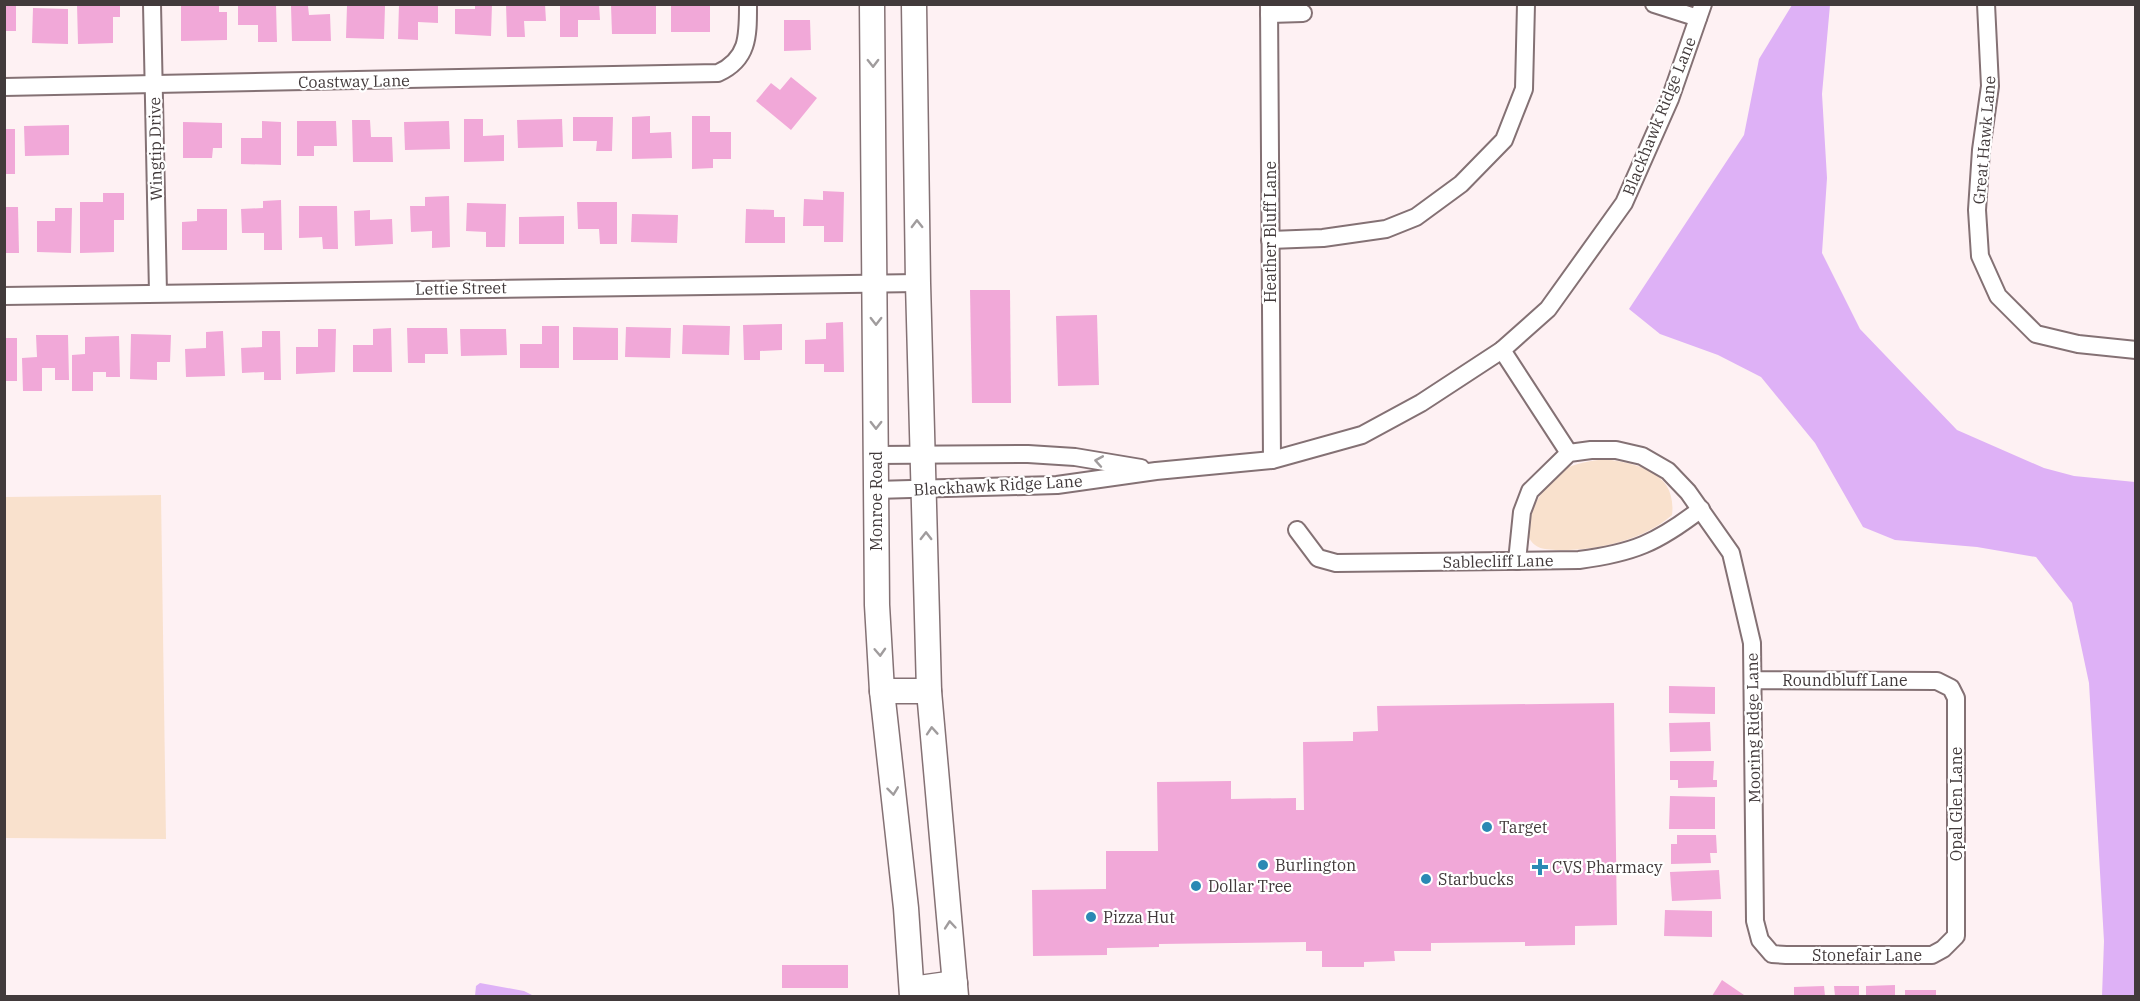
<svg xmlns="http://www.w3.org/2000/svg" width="2140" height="1001" viewBox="0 0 2140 1001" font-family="'IBM Plex Serif',serif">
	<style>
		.green { fill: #f9e1cd }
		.water { fill: #deb1f6 }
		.building { fill: #f1a8d8 }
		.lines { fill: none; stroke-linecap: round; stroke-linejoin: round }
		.minor-casing { stroke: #847174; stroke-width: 20 }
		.secondary-casing { stroke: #847174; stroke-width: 27 }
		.minor { stroke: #fff; stroke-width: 16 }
		.secondary { stroke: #fff; stroke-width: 24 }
		.oneway { stroke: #a09c9d }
		.poi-dot { fill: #2a89b4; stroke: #fff; stroke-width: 2 }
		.labels { text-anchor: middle; stroke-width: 4.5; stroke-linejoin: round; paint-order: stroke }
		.street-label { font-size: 16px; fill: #423a3b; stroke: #fff }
		.poi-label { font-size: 16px; fill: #423a3b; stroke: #fff; text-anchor: start }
	</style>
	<rect width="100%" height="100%" fill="#fef1f3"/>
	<!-- green -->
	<g class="green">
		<path d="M1605,459C1640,464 1677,473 1672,515C1642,541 1596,551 1556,550C1549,549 1541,550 1535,545C1513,529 1546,482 1562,471C1573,463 1592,461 1605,459Z"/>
		<path d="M161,495L166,839L5,838V497Z"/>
	</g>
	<!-- water -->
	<g class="water">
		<path d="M1792,5H1830L1822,94L1827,178L1822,253L1860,329L1957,430L2044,468L2074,476L2135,482V996H2102L2104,941L2089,683L2072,603L2036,557L1977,547L1895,540L1863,527L1815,443L1761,377L1718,355L1660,334L1629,309L1744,135L1759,59Z"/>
		<path d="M480,983L524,991L534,996H475L476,986Z"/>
	</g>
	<!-- building -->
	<g class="building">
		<rect x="4" y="4" width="12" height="27"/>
		<path d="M77,4H120V17H113V43L78,44Z"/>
		<path d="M181,4H219V12H227V40L181,41Z"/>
		<path d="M238,4H276L277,42H258V25H238Z"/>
		<path d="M399,4H438V23L418,22V40L398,39Z"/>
		<path d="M475,4H492L491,36L455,34V9H475Z"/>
		<path d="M506,4H545L546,21H524L525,37H507Z"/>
		<path d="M560,4H599L600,20H578V37H560Z"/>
		<path d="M347,5L385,6L384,39L346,38Z"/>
		<path d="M611,5H656V34H612Z"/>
		<rect x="671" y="5" width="39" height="27"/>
		<path d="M291,6H308L309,15L330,14L331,41H292Z"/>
		<path d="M33,8L68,9V44L32,43Z"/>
		<path d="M784,20H810L811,50L784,51Z"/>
		<path d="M791,77L817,98L791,130L756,101L771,83L780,90Z"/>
		<path d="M650,116V133L671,132L672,158L632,159V117Z"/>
		<path d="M692,116H710V132H731V159H713V168L692,169Z"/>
		<path d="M573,117H613L612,151H596L597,141H573Z"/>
		<path d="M464,119H483V136L504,135V161L464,162Z"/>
		<path d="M562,119L563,147L518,148L517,120Z"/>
		<path d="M352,120H370L371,137H392L393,162H353Z"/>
		<path d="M262,121L281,122V165L241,164V138H262Z"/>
		<path d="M297,121H336L337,146H314V156H297Z"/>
		<path d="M449,121L450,149L405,150L404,122Z"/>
		<path d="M183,122L222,123V148H213L212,158H183Z"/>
		<path d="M69,125V155L25,156L24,126Z"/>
		<rect x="4" y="129" width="11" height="45"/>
		<path d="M823,191L844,192L843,242H824V226H803L804,199L823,200Z"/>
		<path d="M103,193H124V220H114V252L80,253V202H103Z"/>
		<path d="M449,196L450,247L432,248V231L411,232L410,206H425V197Z"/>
		<path d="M281,200L282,250H264V233H242L241,209L263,208V201Z"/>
		<path d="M577,202H617V244H600L599,229H578Z"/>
		<path d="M467,203L506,204L505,247H486V232L466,231Z"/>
		<path d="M299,206H337L338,249H323L322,237L299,238Z"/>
		<path d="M4,207H18L19,253H4Z"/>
		<path d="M55,208H72L71,253L37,252V221H55Z"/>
		<path d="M197,209H227V250H182V222L197,221Z"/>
		<path d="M746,209L774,210V217H785V243H745Z"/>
		<path d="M370,210V220L392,219L393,244L355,246L354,211Z"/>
		<path d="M632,214L678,215L677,243L631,242Z"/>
		<path d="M564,216V244H519V217Z"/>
		<path d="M970,290H1010L1011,403H972Z"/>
		<path d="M1097,315L1099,385L1058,386L1056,316Z"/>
		<path d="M843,322L844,372H824V364H805V340L826,339V323Z"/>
		<path d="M782,324V350L760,351V360H744L743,325Z"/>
		<path d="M683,325L730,326L729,355L682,354Z"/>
		<path d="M542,326H559V368H520V344H542Z"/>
		<path d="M573,327L618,328V360H573Z"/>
		<path d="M626,327L671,328L670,358L625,357Z"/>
		<path d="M391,328L392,372H353V345H373V329Z"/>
		<path d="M407,328H447L448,354H425V363H408Z"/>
		<path d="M318,329H336L335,372L296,374V347H318Z"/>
		<path d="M460,329H506L507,355L461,356Z"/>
		<path d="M223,331L225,376L186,377L185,349L206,348V332Z"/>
		<path d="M262,331H280L281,380H264V372L242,373L241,348L262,347Z"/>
		<path d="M131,334L171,335L170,362H157V380L130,379Z"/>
		<path d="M36,335H68L69,380H55V368H42V391H23L22,358L37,357Z"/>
		<path d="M119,336L120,377H106V372H93V391H72V355L85,354V337Z"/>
		<rect x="4" y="338" width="13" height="43"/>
		<path d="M1669,686L1715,687V714L1669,713Z"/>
		<path d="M1614,703L1617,925L1575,926V945L1525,946V942L1431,943V951H1394L1395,961L1364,962V967H1322V951H1306V942L1159,944V947L1107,948V955L1033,956L1032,890L1106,889V851H1158L1157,782L1231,781V799L1296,798V810H1304L1303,742L1353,741V732L1378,731L1377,706Z"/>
		<path d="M1710,722L1711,751L1670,752L1669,723Z"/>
		<path d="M1670,761H1714L1713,780H1717V787L1678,788V780H1670Z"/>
		<path d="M1670,796L1715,797V829H1669Z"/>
		<path d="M1677,835H1716L1717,853H1710L1711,863L1671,864V844H1677Z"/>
		<path d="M1719,870L1721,899L1672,901L1670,872Z"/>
		<path d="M1665,910L1712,911V937L1664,936Z"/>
		<rect x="782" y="965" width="66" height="23"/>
		<path d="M1722,980L1744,995L1743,996H1712Z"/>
		<path d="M1895,985V996H1866V986Z"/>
		<path d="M1824,986L1825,996H1794V987Z"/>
		<path d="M1834,986H1859V996H1835Z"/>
		<rect x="1905" y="990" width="31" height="6"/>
	</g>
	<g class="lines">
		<defs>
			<g id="minor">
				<path d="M152,4L158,293"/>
				<path d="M1269,4L1272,460"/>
				<path d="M1654,4L1698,18"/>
				<path d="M1986,4L1990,86L1981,150L1977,210L1980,256L1998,296L2036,334L2078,344L2136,350"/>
				<path d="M1269,14L1303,13"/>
				<path d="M4,87L718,73C749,59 748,35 748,4"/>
				<path d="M1270,240L1323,238L1386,229L1416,217L1461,184L1504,140L1524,89L1526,4"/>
				<path d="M4,296L918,283"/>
				<path d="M1502,350L1569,453"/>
				<path d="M876,455L1028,454L1075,457L1141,468"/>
				<path d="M875,490L1057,485L1156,471L1272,460L1362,435L1421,403L1502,350L1548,309L1624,203L1670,99L1703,4"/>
				<path d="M1297,530L1318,558L1336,563L1579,560C1633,553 1657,543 1701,509"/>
				<path d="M1517,561L1522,512L1530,491L1569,453L1591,450H1616L1642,456L1668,471L1688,492L1731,553L1752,643L1755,921L1760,940L1772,954L1786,955H1932L1943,949L1956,936V698L1951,688L1937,681L1753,680"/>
			</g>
			<g id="secondary">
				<path d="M872,4L877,605L882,691L906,908L912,996"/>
				<path d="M914,4L918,283L929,691L956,996"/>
				<path d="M882,691H929"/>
				<path d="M912,989L955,983"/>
			</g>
		</defs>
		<!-- minor casing -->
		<use href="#minor" class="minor-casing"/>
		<!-- secondary casing -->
		<use href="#secondary" class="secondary-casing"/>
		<!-- minor -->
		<use href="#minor" class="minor"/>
		<!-- secondary -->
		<use href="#secondary" class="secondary"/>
	</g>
	<!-- one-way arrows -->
	<defs><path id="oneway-chevron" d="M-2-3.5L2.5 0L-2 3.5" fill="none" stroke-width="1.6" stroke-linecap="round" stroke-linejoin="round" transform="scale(1.5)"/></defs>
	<g class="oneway">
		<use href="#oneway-chevron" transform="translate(873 63) rotate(89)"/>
		<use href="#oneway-chevron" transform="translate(917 224) rotate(-91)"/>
		<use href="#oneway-chevron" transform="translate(876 321) rotate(90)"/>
		<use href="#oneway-chevron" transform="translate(876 425) rotate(90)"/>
		<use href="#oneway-chevron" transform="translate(1099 461) rotate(-170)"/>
		<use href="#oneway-chevron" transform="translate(926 536) rotate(-90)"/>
		<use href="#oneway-chevron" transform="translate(880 652) rotate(87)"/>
		<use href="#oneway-chevron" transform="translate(932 731) rotate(-94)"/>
		<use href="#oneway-chevron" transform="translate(893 791) rotate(83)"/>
		<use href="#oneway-chevron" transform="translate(950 925) rotate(-95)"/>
	</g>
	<!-- markers -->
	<g class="poi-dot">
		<circle cx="1487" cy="827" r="6"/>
		<circle cx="1263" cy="865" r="6"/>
		<path d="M1537 858h6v6h6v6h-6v6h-6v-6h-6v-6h6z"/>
		<circle cx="1426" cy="879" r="6"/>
		<circle cx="1196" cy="886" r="6"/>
		<circle cx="1091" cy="917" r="6"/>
	</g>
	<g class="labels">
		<!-- street labels -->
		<g class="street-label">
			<text transform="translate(354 81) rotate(-1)" y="6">Coastway Lane</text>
			<text transform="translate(1659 116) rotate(-68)" y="6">Blackhawk Ridge Lane</text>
			<text transform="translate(1984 140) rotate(-85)" y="6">Great Hawk Lane</text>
			<text transform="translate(155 149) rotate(-91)" y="6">Wingtip Drive</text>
			<text transform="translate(1270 232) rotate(-90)" y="6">Heather Bluff Lane</text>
			<text transform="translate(461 288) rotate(-1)" y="6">Lettie Street</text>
			<text transform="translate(998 485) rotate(-3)" y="6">Blackhawk Ridge Lane</text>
			<text transform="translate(876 501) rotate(-90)" y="6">Monroe Road</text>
			<text transform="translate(1498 561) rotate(-1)" y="6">Sablecliff Lane</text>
			<text x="1845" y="686">Roundbluff Lane</text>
			<text transform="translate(1753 728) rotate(-91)" y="6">Mooring Ridge Lane</text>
			<text transform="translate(1956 804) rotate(-90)" y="6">Opal Glen Lane</text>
			<text x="1867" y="961">Stonefair Lane</text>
		</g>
		<!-- poi labels -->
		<g class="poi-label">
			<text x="1499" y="833">Target</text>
			<text x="1275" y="871">Burlington</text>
			<text x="1552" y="873">CVS Pharmacy</text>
			<text x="1438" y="885">Starbucks</text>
			<text x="1208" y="892">Dollar Tree</text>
			<text x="1103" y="923">Pizza Hut</text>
		</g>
	</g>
	<!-- border -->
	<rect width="2140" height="1001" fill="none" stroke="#423a3b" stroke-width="12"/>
</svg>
